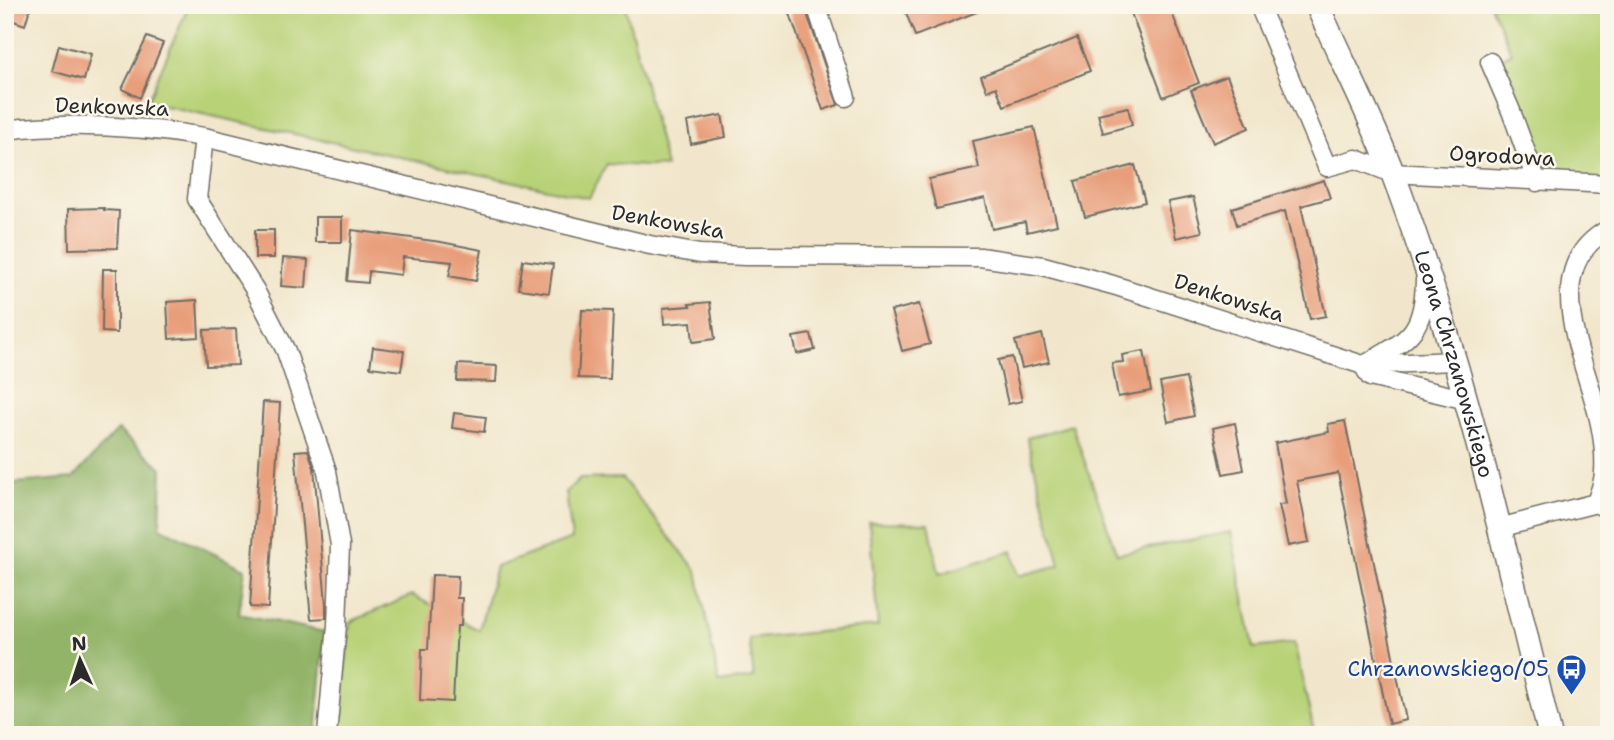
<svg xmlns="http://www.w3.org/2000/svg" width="1614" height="740" viewBox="0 0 1614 740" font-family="'Shantell Sans',sans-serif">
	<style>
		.green { fill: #b8d277; stroke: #727e51; stroke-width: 2 }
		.forest { fill: #92b468; stroke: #5e704a; stroke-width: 2 }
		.building { fill: #e89e7a }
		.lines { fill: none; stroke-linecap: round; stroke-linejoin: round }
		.minor-casing { stroke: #706c63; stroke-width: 21 }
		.tertiary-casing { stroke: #706c63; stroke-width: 26 }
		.minor { stroke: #fff; stroke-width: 18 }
		.tertiary { stroke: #fff; stroke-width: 23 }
		.labels { text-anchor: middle; stroke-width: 5; stroke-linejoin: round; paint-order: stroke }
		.street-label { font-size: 21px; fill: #2b2b2b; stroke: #fbf7ec }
		.transit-label { font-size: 21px; fill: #164399; stroke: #fbf7ec; text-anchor: end }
	</style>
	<rect width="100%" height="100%" fill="#fbf7ec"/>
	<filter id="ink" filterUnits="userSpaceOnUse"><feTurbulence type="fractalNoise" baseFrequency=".0143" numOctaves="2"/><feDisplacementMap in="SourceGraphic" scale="14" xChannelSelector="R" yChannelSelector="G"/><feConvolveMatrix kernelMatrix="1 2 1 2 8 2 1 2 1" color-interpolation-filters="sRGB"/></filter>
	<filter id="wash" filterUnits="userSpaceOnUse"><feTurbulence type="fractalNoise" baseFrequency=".00686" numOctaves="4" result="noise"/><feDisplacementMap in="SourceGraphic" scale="28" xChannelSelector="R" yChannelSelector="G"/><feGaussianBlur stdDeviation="1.57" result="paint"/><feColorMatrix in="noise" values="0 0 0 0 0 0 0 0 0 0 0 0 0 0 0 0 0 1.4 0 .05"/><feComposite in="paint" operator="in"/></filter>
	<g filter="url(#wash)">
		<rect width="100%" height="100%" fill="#f1e6cb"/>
		<!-- green -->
		<g class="green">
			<path d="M189,5H625L666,167L607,164L589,198L147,102Z"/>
			<path d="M1490,5H1609V184L1537,182L1490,62L1512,53Z"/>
			<path d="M1072,425L1117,554L1231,532L1254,648L1294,643L1315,735H339L350,622L412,595L479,630L496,567L572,539L566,492L580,479L622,478L697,571L719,683L754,678L749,639L878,626L869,522L929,523L939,574L1012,551L1018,576L1060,565L1027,438Z"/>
		</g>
		<!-- forest -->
		<path class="forest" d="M118,430L162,468L160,527L245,569L239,614L325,632L316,735H5V484L73,478Z"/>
		<g id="blocks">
			<!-- building -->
			<g class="building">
				<path d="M5,5H31L25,25L5,18Z"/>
				<path d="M787,5H804L838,105L823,110Z"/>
				<path d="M903,5H992V6L915,36Z"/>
				<path d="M1128,5H1169L1199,83L1163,97Z"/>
				<path d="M147,37L163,43L140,98L122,89Z"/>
				<path d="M1077,38L1090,71L1004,106L996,87L987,91L981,76Z"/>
				<path d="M59,45L91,54L84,80L52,71Z"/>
				<path d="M1227,76L1249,128L1213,143L1191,90Z"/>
				<path d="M1128,107L1132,125L1103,133L1098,114Z"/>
				<path d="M722,115L726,137L691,144L687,122Z"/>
				<path d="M1034,127L1057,225L1027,232L1025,222L992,229L985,198L936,209L929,179L979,168L973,141Z"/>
				<path d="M1135,165L1145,202L1085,217L1075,181Z"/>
				<path d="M1324,180L1330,198L1301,206L1326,316L1310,319L1285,211L1237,225L1232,208Z"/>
				<path d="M1193,197L1202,232L1176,238L1168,202Z"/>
				<path d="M104,208V210L119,211L117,248L69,249L68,209Z"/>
				<rect x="315" y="217" width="27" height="25"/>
				<rect x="255" y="230" width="19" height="28"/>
				<path d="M352,230L441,242L482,250L476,281L449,276L452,262L403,257L401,275L369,271L368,283L347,281Z"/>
				<path d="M283,258L308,260L306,288L281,286Z"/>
				<path d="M523,260L553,264L549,293L519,289Z"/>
				<path d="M103,269H117V333L102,332Z"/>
				<path d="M197,300L199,337L169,339L167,302Z"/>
				<path d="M710,302L715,339L693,342L691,322L664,324L663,308L690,306L689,304Z"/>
				<path d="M919,304L930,344L902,351L891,311Z"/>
				<path d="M582,310L613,311L610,379L578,378Z"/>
				<path d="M236,329L238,365L206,366L204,330Z"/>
				<path d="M811,334L815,350L797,354L793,337Z"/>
				<path d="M1042,334L1049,362L1022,368L1015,341Z"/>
				<path d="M373,347L404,351L401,371L370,367Z"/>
				<path d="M1144,351L1151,391L1118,397L1112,363L1123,362L1122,355Z"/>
				<path d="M1012,357L1022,401L1008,404L998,360Z"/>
				<path d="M458,364L497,366L496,382L457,381Z"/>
				<path d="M1186,378L1194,416L1168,422L1160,383Z"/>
				<path d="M263,402L280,403L268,608L250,607Z"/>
				<path d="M454,413L486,417L484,432L452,428Z"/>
				<path d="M1345,421L1406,720L1389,724L1338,473L1297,481L1309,542L1288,546L1279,505L1286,504L1275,443L1329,432L1328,424Z"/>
				<path d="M1235,423L1244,470L1223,474L1213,428Z"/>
				<path d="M308,450L314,468L326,604V618L311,619L295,451Z"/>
				<path d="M432,575L458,576L457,598H462L461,626H457L453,702L420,700L422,649H428Z"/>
			</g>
		</g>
	</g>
	<g filter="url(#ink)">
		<use href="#blocks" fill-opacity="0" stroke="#706c63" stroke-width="2"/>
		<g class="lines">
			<defs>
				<g id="minor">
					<path d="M816,5L846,97"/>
					<path d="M1259,5L1327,167L1356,159L1392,173L1609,184"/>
					<path d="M1490,62L1511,111L1537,182"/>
					<path d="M5,130C72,122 138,126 204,137L650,245L700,254L745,256L980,257L1043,266L1113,285L1363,365L1454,361"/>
					<path d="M204,137L197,199L255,290L286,351L327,471L340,545L337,625L327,735"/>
					<path d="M1366,364C1409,339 1424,333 1425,280"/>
					<path d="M1363,365L1370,377L1467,400"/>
					<path d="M1596,503C1599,493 1604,482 1604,472C1605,457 1603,438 1600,424C1588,363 1534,269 1609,229"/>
					<path d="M1499,528L1596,503L1609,510"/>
				</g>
				<g id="tertiary">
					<path id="s1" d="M1317,5C1342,61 1371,117 1393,174C1462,356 1504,547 1550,735"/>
				</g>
			</defs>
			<!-- minor casing -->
			<use href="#minor" class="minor-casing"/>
			<!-- tertiary casing -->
			<use href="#tertiary" class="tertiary-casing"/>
			<!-- minor -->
			<use href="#minor" class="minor"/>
			<!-- tertiary -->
			<use href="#tertiary" class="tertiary"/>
		</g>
	</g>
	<!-- icons -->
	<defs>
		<symbol id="bus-pin" viewBox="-11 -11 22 30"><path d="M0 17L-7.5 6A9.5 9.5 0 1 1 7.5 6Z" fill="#1a4fb4" stroke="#fbf7ec"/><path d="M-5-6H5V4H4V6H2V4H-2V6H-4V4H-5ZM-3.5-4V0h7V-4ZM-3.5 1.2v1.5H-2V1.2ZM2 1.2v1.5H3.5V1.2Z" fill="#fff"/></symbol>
	</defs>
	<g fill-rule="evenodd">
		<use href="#bus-pin" x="1554" y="652" width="35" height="47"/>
	</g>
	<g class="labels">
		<!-- street labels -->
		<g class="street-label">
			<text transform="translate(112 107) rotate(2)" y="7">Denkowska</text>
			<text transform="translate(1502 156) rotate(3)" y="7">Ogrodowa</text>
			<text transform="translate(668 222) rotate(10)" y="7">Denkowska</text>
			<text transform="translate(1229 298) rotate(18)" y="7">Denkowska</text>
			<text dy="7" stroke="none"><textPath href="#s1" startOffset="385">Leona Chrzanowskiego</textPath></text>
		</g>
		<!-- transit labels -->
		<g class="transit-label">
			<text x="1549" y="676">Chrzanowskiego/05</text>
		</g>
	</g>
	<!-- margin -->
	<rect width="1614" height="740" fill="none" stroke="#fbf7ec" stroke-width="28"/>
	<!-- north arrow -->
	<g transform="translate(80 660) rotate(357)" stroke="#fbf7ec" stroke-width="5" paint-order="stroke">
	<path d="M0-5L12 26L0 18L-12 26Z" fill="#2b2b2b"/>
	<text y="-10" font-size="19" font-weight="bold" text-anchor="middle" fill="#2b2b2b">N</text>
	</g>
</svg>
